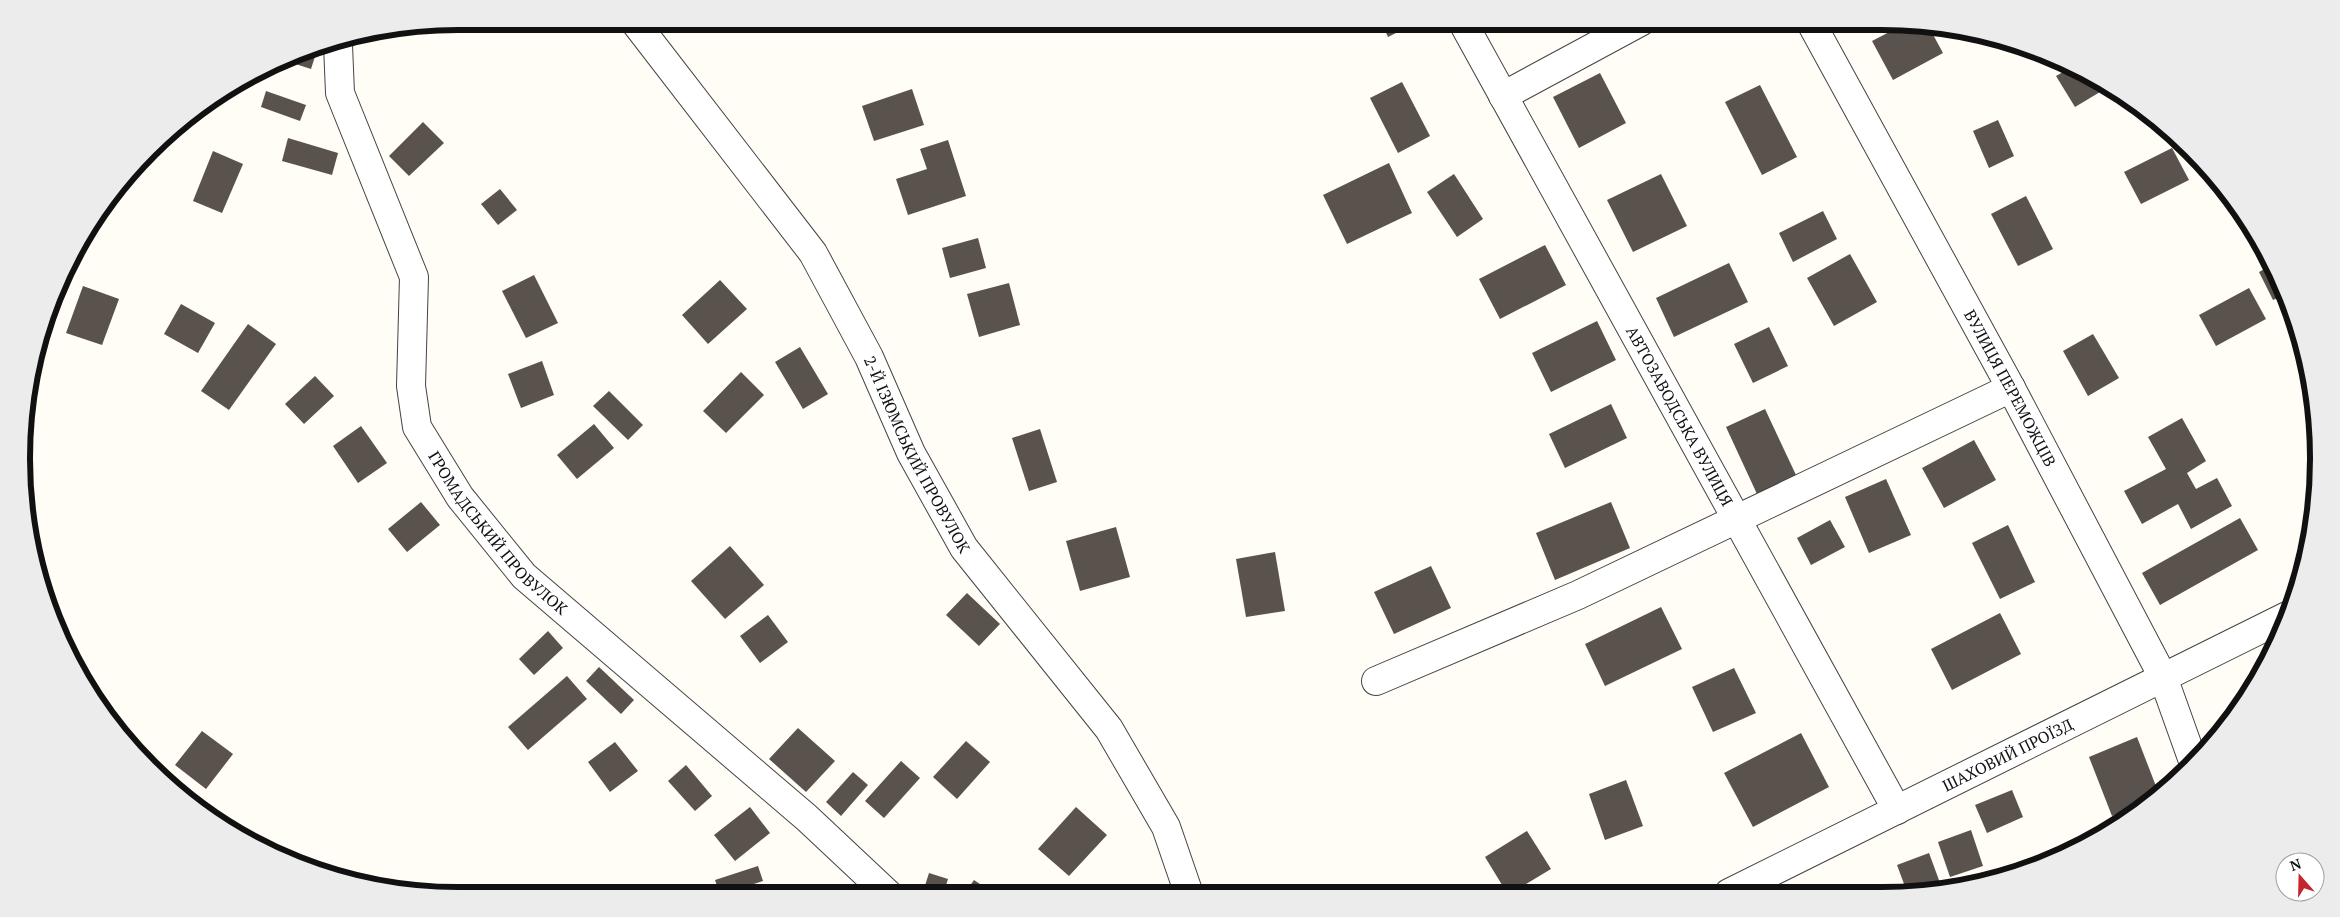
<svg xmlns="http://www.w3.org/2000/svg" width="2340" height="917" viewBox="0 0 2340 917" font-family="'PT Serif',serif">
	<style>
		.building { fill: #5a524d }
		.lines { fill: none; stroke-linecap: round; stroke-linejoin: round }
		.minor-casing { stroke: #444; stroke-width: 30 }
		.minor { stroke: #fff; stroke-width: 28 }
		.labels { text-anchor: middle; stroke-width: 5; stroke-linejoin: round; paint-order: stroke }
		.street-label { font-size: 16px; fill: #111; stroke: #fff }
		.rim { fill: none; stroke: #111; stroke-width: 6 }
	</style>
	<rect width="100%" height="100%" fill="#fffdf5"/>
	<!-- building -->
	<g class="building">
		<path d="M1381,21H1420L1388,37Z"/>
		<path d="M1903,25L1930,29L1943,53L1893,80L1872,41Z"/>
		<path d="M319,44L311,69L283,60L318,45Z"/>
		<path d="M2072,67L2090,75L2100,92L2075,107L2056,76Z"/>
		<path d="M1600,73L1626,123L1579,148L1553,97Z"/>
		<path d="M1402,82L1430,136L1398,153L1370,98Z"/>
		<path d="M1760,85L1797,157L1762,175L1725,102Z"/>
		<path d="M912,89L924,125L874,141L862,106Z"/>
		<path d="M266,91L306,105L300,121L261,107Z"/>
		<path d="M1998,120L2014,156L1989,168L1973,131Z"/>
		<path d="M423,122L444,143L409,176L389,156Z"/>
		<path d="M288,138L338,153L332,175L282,161Z"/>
		<path d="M948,140L966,196L908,215L896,179L927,169L920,149Z"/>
		<path d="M2172,148L2189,180L2141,204L2124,172Z"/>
		<path d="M213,151L243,164L222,213L193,201Z"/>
		<path d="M1389,163L1412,213L1347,244L1323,195Z"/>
		<path d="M1454,174L1483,219L1457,237L1427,192Z"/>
		<path d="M1661,174L1687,226L1633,252L1607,200Z"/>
		<path d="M500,189L517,210L498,225L481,204Z"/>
		<path d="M2026,196L2053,249L2018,266L1991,214Z"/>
		<path d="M1823,211L1837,239L1793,262L1779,233Z"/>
		<path d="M2256,237L2274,265L2285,295L2273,300L2259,272L2270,266Z"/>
		<path d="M978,238L986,268L950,278L942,248Z"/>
		<path d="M1545,245L1566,285L1500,319L1479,279Z"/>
		<path d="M1850,254L1877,302L1834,326L1807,278Z"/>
		<path d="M1729,263L1748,302L1674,337L1656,298Z"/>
		<path d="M534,275L558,323L526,338L502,291Z"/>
		<path d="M720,280L747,309L708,344L682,315Z"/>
		<path d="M1009,283L1020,325L979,337L967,294Z"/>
		<path d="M83,286L119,299L102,345L66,333Z"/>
		<path d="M2249,288L2266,319L2216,346L2199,315Z"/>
		<path d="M181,304L215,323L198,353L164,334Z"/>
		<path d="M1597,321L1616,360L1551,392L1532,353Z"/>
		<path d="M248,324L276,344L229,410L201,391Z"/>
		<path d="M1769,327L1788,366L1753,383L1734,344Z"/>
		<path d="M2093,334L2119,378L2088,396L2063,351Z"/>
		<path d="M800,347L828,394L803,409L775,362Z"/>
		<path d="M542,361L554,395L521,408L508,374Z"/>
		<path d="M741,372L764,395L726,433L703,411Z"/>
		<path d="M315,376L334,396L304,424L285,404Z"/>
		<path d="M609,391L643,425L628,440L593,406Z"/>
		<path d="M1611,404L1627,438L1565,468L1549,434Z"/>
		<path d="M1765,409L1796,475L1757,494L1726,427Z"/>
		<path d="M2182,418L2206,461L2187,473L2196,489L2217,478L2232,506L2191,529L2178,504L2142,524L2124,491L2166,469L2148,437Z"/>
		<path d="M594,424L614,448L577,479L557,455Z"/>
		<path d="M361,426L387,463L358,483L333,446Z"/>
		<path d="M1040,429L1057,482L1029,491L1012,438Z"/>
		<path d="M1974,440L1996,480L1944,508L1922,468Z"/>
		<path d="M1886,479L1911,535L1869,553L1845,497Z"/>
		<path d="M421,502L440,525L407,552L388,529Z"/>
		<path d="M1611,502L1630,548L1555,580L1536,533Z"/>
		<path d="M2240,518L2258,550L2160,605L2142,573Z"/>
		<path d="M1830,520L1845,547L1811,565L1797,538Z"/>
		<path d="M2008,525L2035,582L2000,599L1972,543Z"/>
		<path d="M1116,527L1130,577L1080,591L1066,541Z"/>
		<path d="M730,546L764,585L725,619L691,581Z"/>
		<path d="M1275,552L1285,611L1246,617L1236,559Z"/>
		<path d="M1431,566L1451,608L1394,634L1374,592Z"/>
		<path d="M967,593L1000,624L979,646L946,615Z"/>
		<path d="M1661,607L1682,649L1605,686L1585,644Z"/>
		<path d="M2000,613L2021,654L1952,690L1931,649Z"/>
		<path d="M768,615L788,642L760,663L740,636Z"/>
		<path d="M548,631L563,648L534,675L519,659Z"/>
		<path d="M74,662L91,675L85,683Z"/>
		<path d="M599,667L634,700L621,714L586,681Z"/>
		<path d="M1734,668L1756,713L1713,732L1692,687Z"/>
		<path d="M567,676L587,699L528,750L508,727Z"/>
		<path d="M798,728L835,761L806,792L769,759Z"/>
		<path d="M202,731L233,754L206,789L175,765Z"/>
		<path d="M1801,733L1829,787L1753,827L1724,773Z"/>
		<path d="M2137,737L2159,794L2145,804L2112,816L2089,757Z"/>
		<path d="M966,741L990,762L957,799L933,777Z"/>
		<path d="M615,742L638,771L610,792L588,762Z"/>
		<path d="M901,761L920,778L884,818L865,801Z"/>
		<path d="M686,765L712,796L695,811L668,781Z"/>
		<path d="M853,772L868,785L841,816L826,802Z"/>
		<path d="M1626,780L1643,826L1605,840L1589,794Z"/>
		<path d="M2012,790L2023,817L1987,833L1975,805Z"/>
		<path d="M750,807L770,833L735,861L714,835Z"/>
		<path d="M1076,807L1107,835L1069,876L1038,849Z"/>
		<path d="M1971,830L1983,866L1950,877L1938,842Z"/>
		<path d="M1527,831L1551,869L1511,893H1507L1485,857Z"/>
		<path d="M1929,853L1943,891L1907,892L1897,865Z"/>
		<path d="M758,866L763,881L720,895L715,880Z"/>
		<path d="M929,873L948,879L943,895H922Z"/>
		<path d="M974,880L995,894H964Z"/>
	</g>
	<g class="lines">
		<defs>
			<g id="minor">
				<path id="s1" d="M634,21L813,253L869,357L911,453L964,548L1109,729L1166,827L1189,894"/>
				<path id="s2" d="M1462,21L1897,810"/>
				<path id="s3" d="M1810,21L2011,388L2163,677L2193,761"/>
				<path id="s4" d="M339,41L338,45L340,93L414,277L411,386L417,427L460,497L524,576L807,818L889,895"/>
				<path d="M1503,96L1642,21"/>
				<path d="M1376,681L1578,595L2011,388"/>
				<path id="s5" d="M1729,893L2287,616"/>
			</g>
		</defs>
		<!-- minor casing -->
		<use href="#minor" class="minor-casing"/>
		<!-- minor -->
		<use href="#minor" class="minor"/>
	</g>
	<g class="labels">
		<!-- street labels -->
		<g class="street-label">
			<text dy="6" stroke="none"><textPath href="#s3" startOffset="418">ВУЛИЦЯ ПЕРЕМОЖЦІВ</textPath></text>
			<text dy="6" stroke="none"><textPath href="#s2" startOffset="451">АВТОЗАВОДСЬКА ВУЛИЦЯ</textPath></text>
			<text dy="6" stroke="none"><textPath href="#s1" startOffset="520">2-Й ІЗЮМСЬКИЙ ПРОВУЛОК</textPath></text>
			<text dy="6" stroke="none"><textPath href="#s4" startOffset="535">ГРОМАДСЬКИЙ ПРОВУЛОК</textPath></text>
			<text dy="6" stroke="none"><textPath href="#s5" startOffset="311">ШАХОВИЙ ПРОЇЗД</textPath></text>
		</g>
	</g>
	<!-- crop -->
	<path d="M0 0H2340V917H0ZM458 30H1882A428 428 0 0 1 2310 458V459A428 428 0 0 1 1882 887H458A428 428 0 0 1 30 459V458A428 428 0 0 1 458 30Z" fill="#ececec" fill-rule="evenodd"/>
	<path class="rim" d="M458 30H1882A428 428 0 0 1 2310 458V459A428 428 0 0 1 1882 887H458A428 428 0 0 1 30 459V458A428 428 0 0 1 458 30Z"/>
	<!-- north arrow -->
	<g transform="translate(2300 877) rotate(340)"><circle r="24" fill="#ffffff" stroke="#a0a0a0"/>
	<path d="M0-4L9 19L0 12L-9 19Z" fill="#c4262e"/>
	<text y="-8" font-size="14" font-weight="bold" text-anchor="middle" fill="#111111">N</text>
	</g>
</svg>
